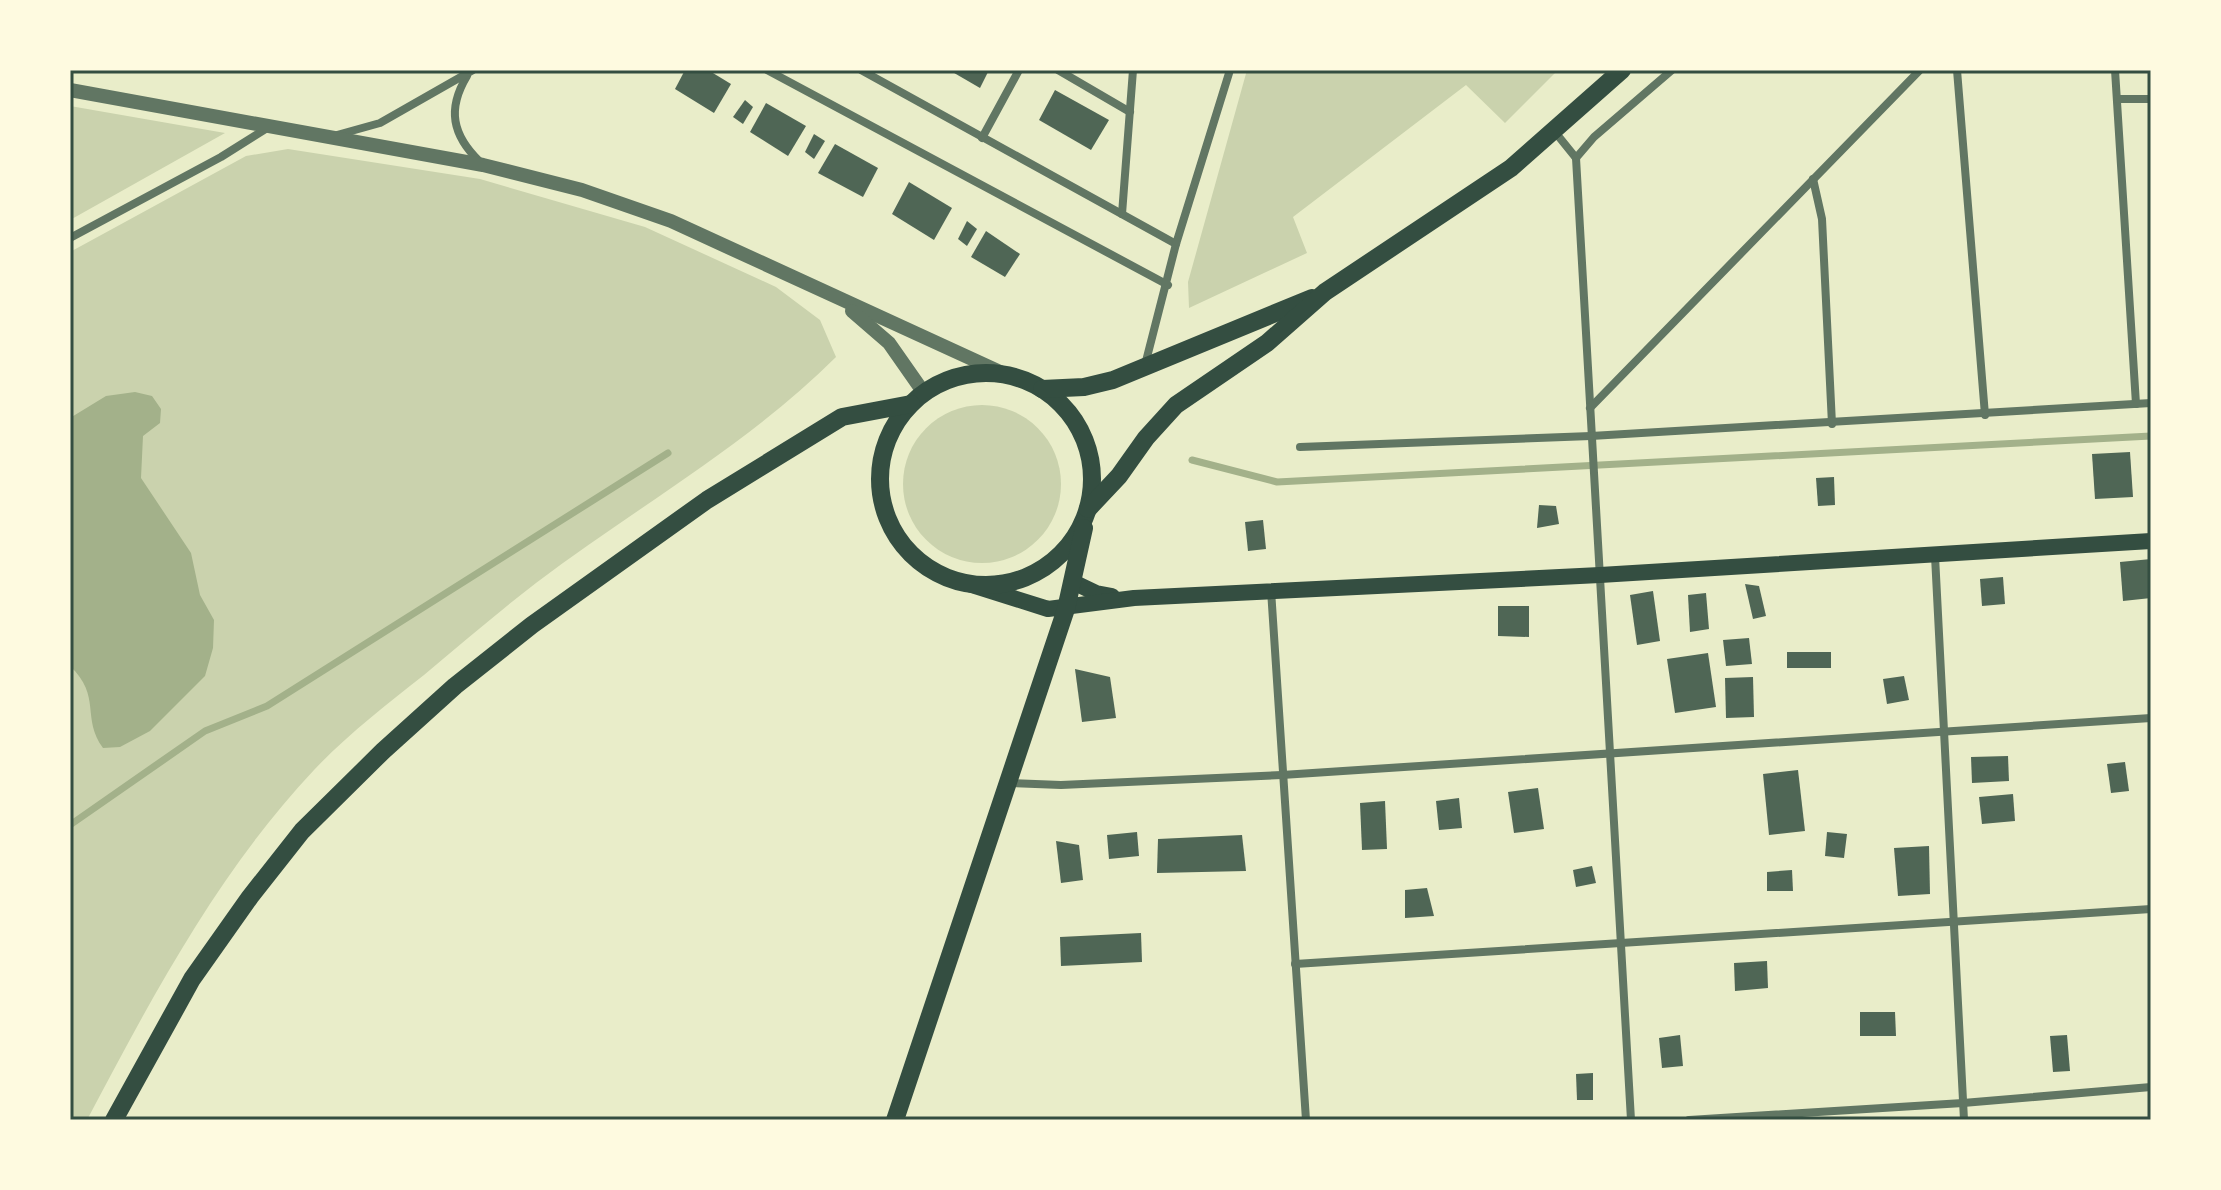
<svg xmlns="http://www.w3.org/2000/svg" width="2221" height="1190" viewBox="0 0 2221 1190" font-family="'Archivo Narrow',sans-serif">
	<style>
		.green { fill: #cad2ad }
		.water { fill: #a3b18a }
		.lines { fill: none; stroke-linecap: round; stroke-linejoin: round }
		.stream { stroke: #a3b18a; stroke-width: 7 }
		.building { fill: #4f6655 }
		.minor { stroke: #617663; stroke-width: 8 }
		.tertiary { stroke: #617663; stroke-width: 14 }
		.secondary { stroke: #344e41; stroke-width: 16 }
		.primary { stroke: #344e41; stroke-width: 18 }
		.neatline { fill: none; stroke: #344e41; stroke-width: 3 }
	</style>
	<rect width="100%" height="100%" fill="#e9edc9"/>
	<!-- green -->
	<g class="green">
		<path d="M1247,70H1558L1505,123L1466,85L1293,217L1307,253L1189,308L1188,282Z"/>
		<path d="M70,106L225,133L70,220Z"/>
		<path d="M288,149L480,179L645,227L776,287L820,320L836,357C748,445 635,508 536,583C498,612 461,644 424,675C386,705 347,735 314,770C218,872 152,997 87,1120H70V252L246,156Z"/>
		<circle cx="982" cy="484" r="79"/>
	</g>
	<!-- water -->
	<path class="water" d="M135,392L152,396L161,409L160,423L143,436L141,478L191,553L200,595L214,620L213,648L205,676L150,731L120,747L103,748C81,718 102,696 70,666V418L106,396Z"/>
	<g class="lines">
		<!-- stream -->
		<g class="stream">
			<path d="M1192,460L1277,482L2151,436"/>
			<path d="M70,825L205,731L267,706L668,453"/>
		</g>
	</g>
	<!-- building -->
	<g class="building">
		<path d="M685,70H708L731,84L714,113L675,89Z"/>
		<path d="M949,70H989L980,88Z"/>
		<path d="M1055,90L1109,120L1091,150L1039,120Z"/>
		<path d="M745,100L753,107L743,124L733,117Z"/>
		<path d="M766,103L806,126L788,156L750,132Z"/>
		<path d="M814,134L825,141L814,159L805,152Z"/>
		<path d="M835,144L878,168L863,197L818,173Z"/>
		<path d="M909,182L952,208L934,240L892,214Z"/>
		<path d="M967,221L977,229L967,246L958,239Z"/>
		<path d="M986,231L1020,254L1005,277L971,257Z"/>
		<path d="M2130,452L2133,497L2095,499L2092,454Z"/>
		<path d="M1834,477L1835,505L1818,506L1816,478Z"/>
		<path d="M1539,505L1556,506L1559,524L1537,528Z"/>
		<path d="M1263,520L1266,549L1248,551L1245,522Z"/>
		<path d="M2151,559V598L2123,601L2120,562Z"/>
		<path d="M2003,577L2005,604L1982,606L1980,579Z"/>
		<path d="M1745,584L1759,586L1766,616L1753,619Z"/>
		<path d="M1653,591L1660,641L1637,645L1630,595Z"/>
		<path d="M1706,593L1709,629L1690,632L1688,595Z"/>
		<path d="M1498,606H1529V637L1498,636Z"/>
		<path d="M1749,638L1752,664L1726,666L1723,640Z"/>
		<rect x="1787" y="652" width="44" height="16"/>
		<path d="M1708,653L1716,707L1675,713L1667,659Z"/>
		<path d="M1075,669L1110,677L1116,718L1082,722Z"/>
		<path d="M1904,676L1909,700L1887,704L1883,679Z"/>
		<path d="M1753,677L1754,717L1726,718L1725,678Z"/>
		<path d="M2008,756L2009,781L1972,783L1971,757Z"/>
		<path d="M2125,762L2129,791L2111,793L2107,764Z"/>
		<path d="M1798,770L1805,831L1769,835L1763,774Z"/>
		<path d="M1538,788L1544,829L1514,833L1508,792Z"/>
		<path d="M2013,794L2015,821L1982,824L1979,797Z"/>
		<path d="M1459,798L1462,828L1439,830L1436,801Z"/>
		<path d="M1385,801L1387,849L1362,850L1360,803Z"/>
		<path d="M1137,832L1139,856L1109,859L1107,835Z"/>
		<path d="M1827,832L1847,834L1844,858L1825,856Z"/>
		<path d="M1242,835L1246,871L1157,873L1158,839Z"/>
		<path d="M1056,841L1079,845L1083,880L1061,883Z"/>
		<path d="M1929,846L1930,894L1898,896L1894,848Z"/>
		<path d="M1592,866L1596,883L1576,887L1573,870Z"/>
		<path d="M1792,870L1793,891H1767V872Z"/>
		<path d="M1427,888L1434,916L1405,918V890Z"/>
		<path d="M1141,933L1142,962L1061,966L1060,937Z"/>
		<path d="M1767,961L1768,988L1735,991L1734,963Z"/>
		<path d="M1860,1012H1895L1896,1036H1860Z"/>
		<path d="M1680,1035L1683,1066L1662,1068L1659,1038Z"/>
		<path d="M2067,1035L2070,1071L2053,1072L2050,1036Z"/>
		<path d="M1593,1073V1100H1577L1576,1074Z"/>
	</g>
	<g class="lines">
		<!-- minor -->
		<g class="minor">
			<path d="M767,70L1168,285"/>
			<path d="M861,70L1176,244"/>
			<path d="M1058,70L1130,112"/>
			<path d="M1957,70L1985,415"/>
			<path d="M2115,70L2136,404"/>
			<path d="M467,76C447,109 452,135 480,162"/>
			<path d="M2117,99H2151"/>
			<path d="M1555,132L1576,158L1631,1120"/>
			<path d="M337,135L380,123L473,70"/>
			<path d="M982,138L1019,70"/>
			<path d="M1576,158L1594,137L1672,70"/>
			<path d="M1813,179L1822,219L1832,424"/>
			<path d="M1122,214L1133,70"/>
			<path d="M70,238L221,157L267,128"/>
			<path d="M1145,365L1176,244L1230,70"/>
			<path d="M1590,408L1920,70"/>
			<path d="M1300,447L1591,436L2151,403"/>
			<path d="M1935,556L1964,1120"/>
			<path d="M1271,590L1306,1120"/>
			<path d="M1010,783L1061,785L1282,775L2151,718"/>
			<path d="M1295,964L2151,909"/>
			<path d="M1689,1120L1963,1103L2151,1087"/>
		</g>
		<!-- tertiary -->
		<g class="tertiary">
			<path d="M70,90L483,165L582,190L671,221L1009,376"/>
			<path d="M852,311L889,343L924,393"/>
		</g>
		<!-- secondary -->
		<g class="secondary">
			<path d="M1073,582L1096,593L1112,596"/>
			<path d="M969,584L1048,609L1134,598L1600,575L2151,541"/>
		</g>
		<!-- primary -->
		<g class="primary">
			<circle cx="986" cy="479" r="106"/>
			<path d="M1042,389L1084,387L1113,380L1312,298"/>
			<path d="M1088,509L1119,476L1146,438L1176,405L1267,343L1325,292L1511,168L1622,70"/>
			<path d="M114,1120L192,979L250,897L302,831L383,751L455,686L532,625L707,500L842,417L911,404"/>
			<path d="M895,1120L1066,609L1084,528"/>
		</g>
	</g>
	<!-- border -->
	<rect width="2221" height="1190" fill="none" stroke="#fefae0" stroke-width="144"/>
	<rect x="72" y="72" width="2077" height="1046" class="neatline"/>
</svg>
